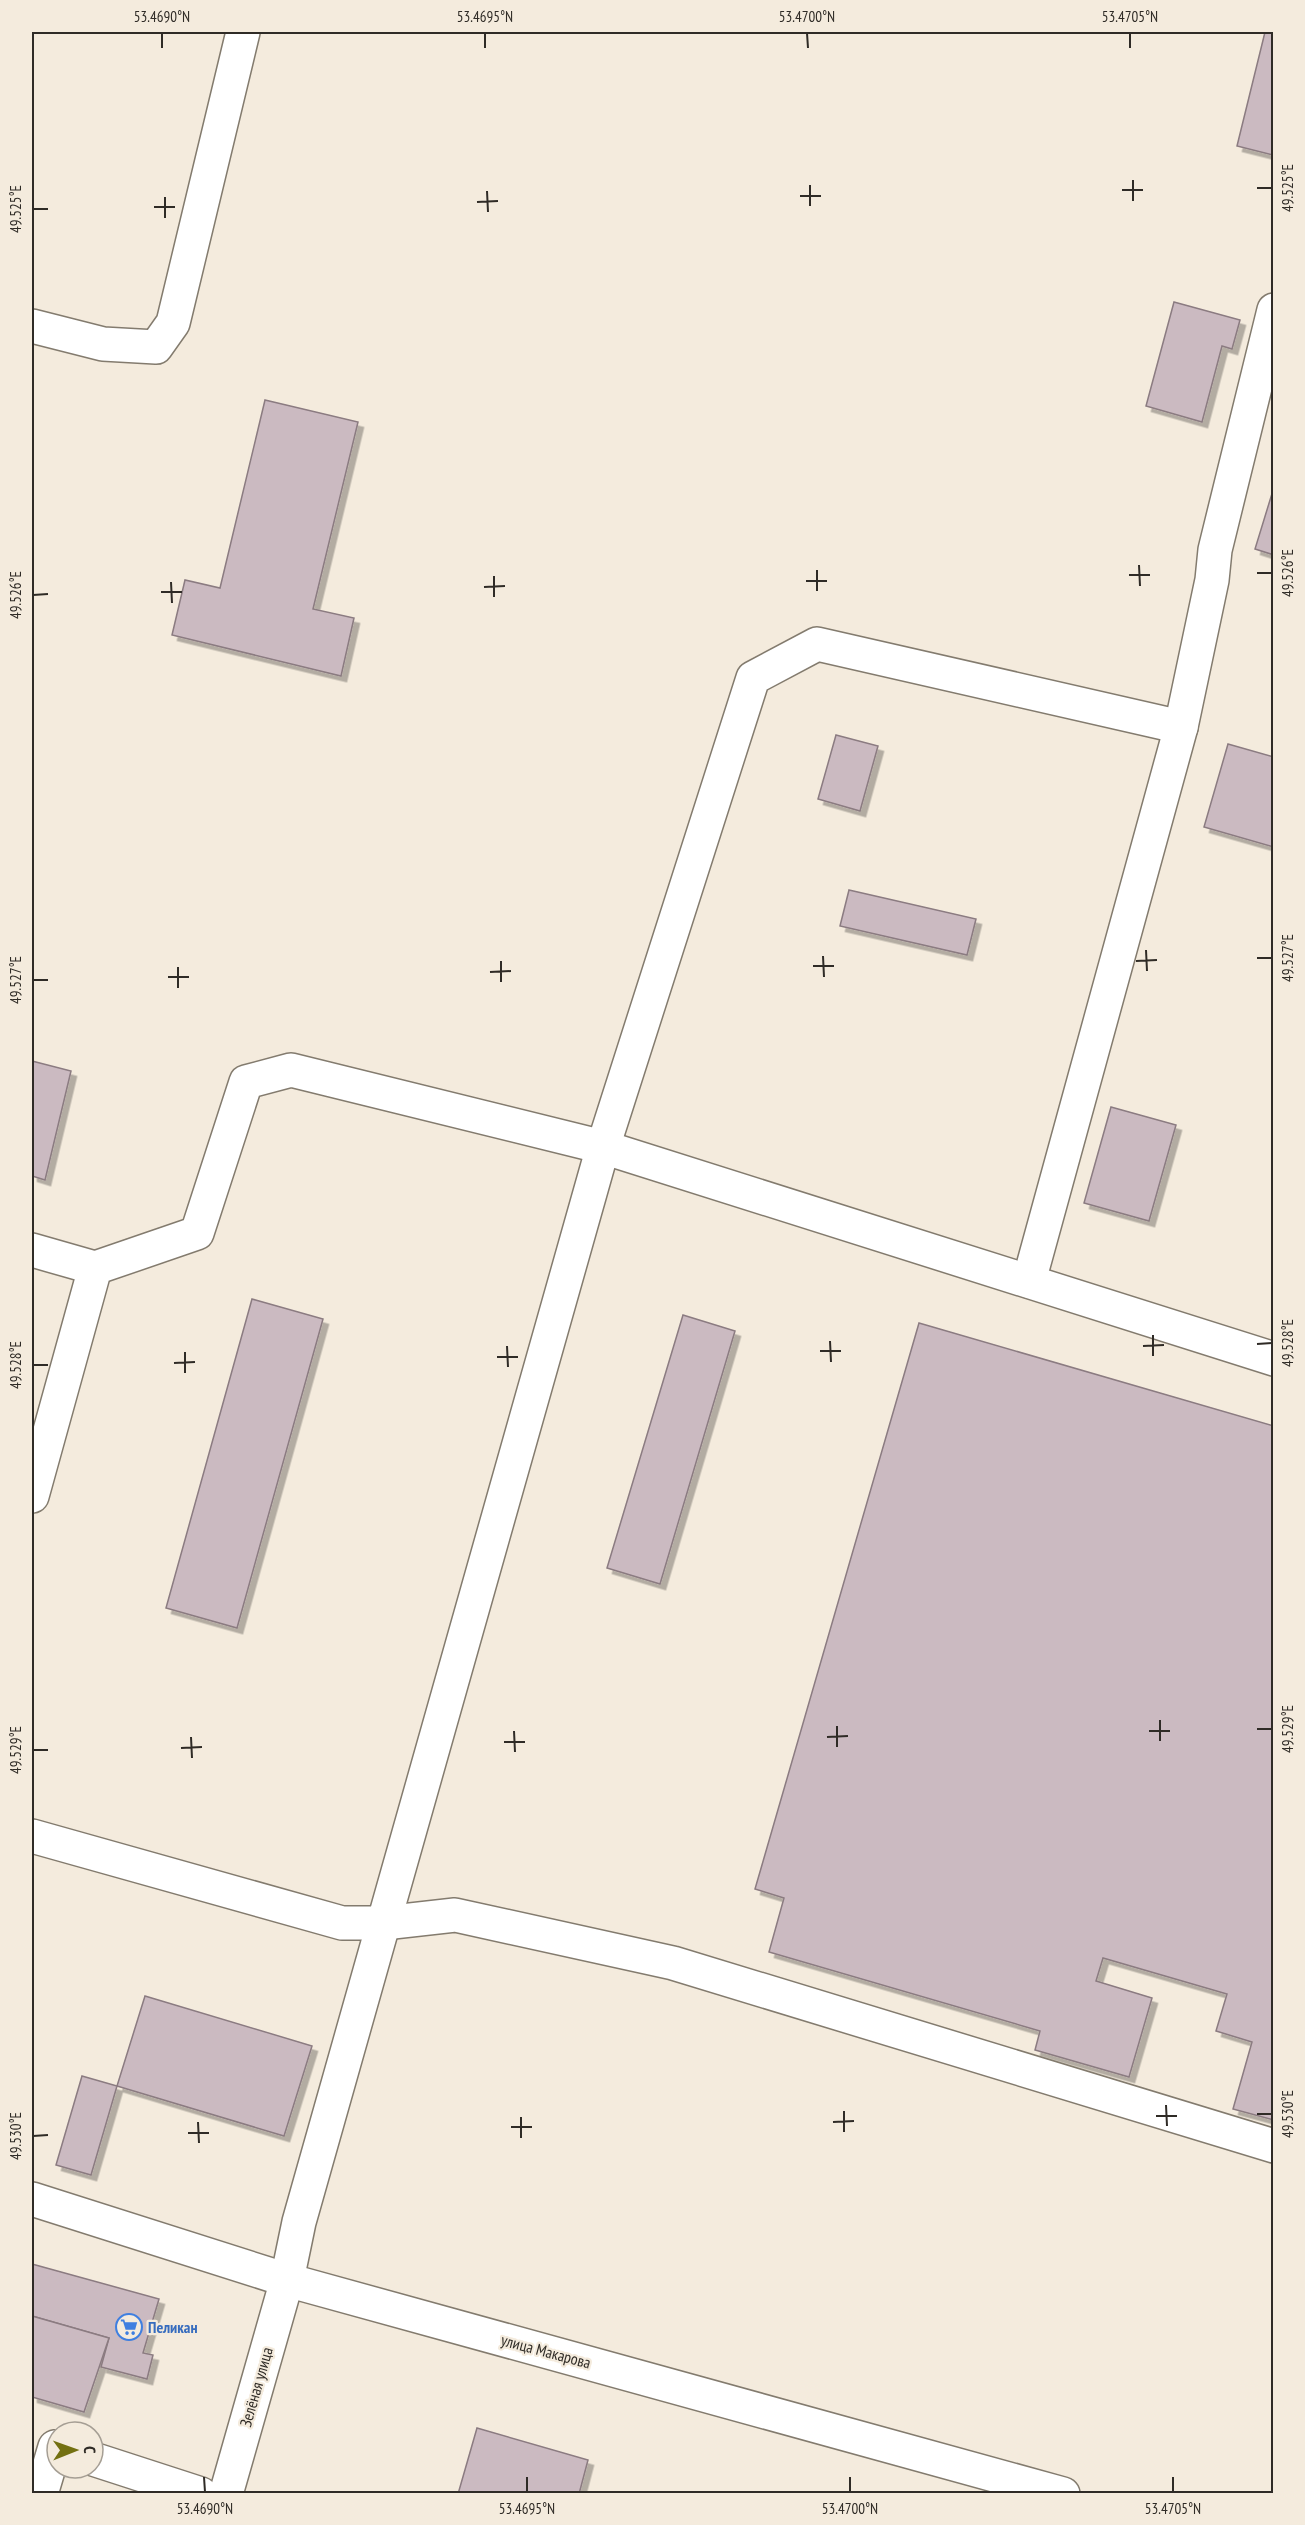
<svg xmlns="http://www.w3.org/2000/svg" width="1305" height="2525" viewBox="0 0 1305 2525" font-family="'PT Sans Narrow',sans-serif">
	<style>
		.building { fill: #cbbac1; stroke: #8b7b81; stroke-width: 1.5; filter: url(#shadow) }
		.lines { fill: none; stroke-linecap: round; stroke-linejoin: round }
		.minor-casing { stroke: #837b6e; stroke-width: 36 }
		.minor { stroke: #fff; stroke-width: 33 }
		.ticks { fill: none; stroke: #2f2b26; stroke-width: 2 }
		.labels { text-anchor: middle; stroke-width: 4.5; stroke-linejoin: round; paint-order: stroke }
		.shop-label { font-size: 16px; font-weight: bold; fill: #366cbe; stroke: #f4ebdd; text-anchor: start }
		.street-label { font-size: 16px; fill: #2f2b26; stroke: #f4ebdd }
		.neatline { fill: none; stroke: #2f2b26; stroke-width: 2 }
		.ticks-label { font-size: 15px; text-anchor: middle; fill: #2f2b26 }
	</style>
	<defs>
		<filter id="shadow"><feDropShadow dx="5.5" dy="5.5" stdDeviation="0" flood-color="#0004"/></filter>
	</defs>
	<rect width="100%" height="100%" fill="#f4ebdd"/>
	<!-- building -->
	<g class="building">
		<path d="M1265,32H1274L1273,155L1237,146Z"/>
		<path d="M1174,302L1240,320L1232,349L1222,346L1202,422L1146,406Z"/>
		<path d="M265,400L358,422L313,609L354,618L341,676L172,635L185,580L220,588Z"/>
		<path d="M1274,487V555L1255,549Z"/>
		<path d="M836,735L878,746L860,811L818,799Z"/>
		<path d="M1228,744L1274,757V847L1204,827Z"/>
		<path d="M849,890L976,919L967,955L840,926Z"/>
		<path d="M32,1061L71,1071L45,1180L32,1176Z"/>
		<path d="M1111,1107L1176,1125L1149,1221L1084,1203Z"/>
		<path d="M252,1299L323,1319L237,1628L166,1608Z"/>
		<path d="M683,1315L735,1331L660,1584L607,1568Z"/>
		<path d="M919,1323L1274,1426V2120L1233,2109L1252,2042L1216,2031L1227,1994L1103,1958L1096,1981L1152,1998L1129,2077L1035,2050L1040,2031L769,1952L784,1898L755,1889Z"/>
		<path d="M145,1996L312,2046L284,2136L117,2086Z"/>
		<path d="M82,2076L117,2086L91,2175L56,2165Z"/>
		<path d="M32,2264L159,2299L143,2353L153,2355L147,2379L101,2367L109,2338L32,2316Z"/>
		<path d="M32,2316L109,2338L84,2412L32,2397Z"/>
		<path d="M477,2428L588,2460L579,2494H458Z"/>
	</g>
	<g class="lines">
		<defs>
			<g id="minor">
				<path d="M32,326L103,344L156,347L173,323L243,32"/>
				<path d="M32,1250L95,1268"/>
				<path d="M1029,1281L1181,727L1212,580L1215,550L1274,310"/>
				<path d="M32,1496L95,1268L197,1233L246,1082L291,1070L603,1147L1274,1359"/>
				<path d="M32,1836L342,1923H384L455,1915L673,1963L1274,2146"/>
				<path d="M32,2199L287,2280L1063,2494"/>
				<path d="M93,2459L201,2494"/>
				<path d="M41,2494L55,2447"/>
				<path d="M226,2494L287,2280L299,2222L603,1147L753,678L817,644L1181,727"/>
			</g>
		</defs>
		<!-- minor casing -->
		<use href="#minor" class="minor-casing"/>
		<!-- minor -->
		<use href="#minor" class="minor"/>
	</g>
	<!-- ticks -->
	<path class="ticks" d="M162,33V48M485,33V48M807,33L808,48M1130,33V48M1133,180V201M810,185V206M1257,188H1272M1122,190H1143M487,191L488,212M800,196H821M165,197V218M477,202L498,201M154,207H175M33,209H48M1139,565L1140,586M817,570V591M1257,573H1272M1129,575H1150M494,576V597M806,581H827M171,582L172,603M484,587L505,586M161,592H182M33,595L48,594M1146,950L1147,971M823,956L824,977M1257,958H1272M501,961V982M1136,961L1157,960M813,966H834M178,967V988M490,972L511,971M168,977H189M33,980H48M1153,1335V1356M830,1341L831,1362M1257,1344L1272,1343M507,1346L508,1367M1143,1346L1164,1345M820,1351H841M185,1352V1373M497,1357H518M174,1363L195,1362M33,1365H48M1160,1720V1741M837,1726V1747M1257,1729H1272M514,1731L515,1752M1149,1731H1170M191,1737L192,1758M827,1737L848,1736M504,1742H525M181,1748L202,1747M33,1750H48M1166,2105L1167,2126M844,2111V2132M1257,2114H1272M1156,2116H1177M521,2117V2138M198,2122L199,2143M833,2122L854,2121M511,2127H532M188,2133H209M33,2136L48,2135M204,2477L205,2492M527,2477V2492M850,2477V2492M1173,2477V2492"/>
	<!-- icons -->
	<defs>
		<symbol id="supermarket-ring" viewBox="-11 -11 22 22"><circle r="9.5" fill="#f4ebdd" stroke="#3f7fe0" stroke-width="1.5"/><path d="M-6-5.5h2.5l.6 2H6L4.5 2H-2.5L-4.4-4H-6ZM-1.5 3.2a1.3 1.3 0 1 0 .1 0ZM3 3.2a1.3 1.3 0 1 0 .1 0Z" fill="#3f7fe0"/></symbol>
	</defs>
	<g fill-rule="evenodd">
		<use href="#supermarket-ring" x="114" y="2312" width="30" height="30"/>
	</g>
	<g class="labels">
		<!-- shop labels -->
		<g class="shop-label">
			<text x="148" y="2333">Пеликан</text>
		</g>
		<!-- street labels -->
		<g class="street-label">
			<text transform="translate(546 2351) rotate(15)" y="6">улица Макарова</text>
			<text transform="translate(256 2387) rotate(-74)" y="6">Зелёная улица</text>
		</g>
	</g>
	<!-- border -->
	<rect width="1305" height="2525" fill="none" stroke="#f4ebdd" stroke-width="66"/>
	<!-- north arrow -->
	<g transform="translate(75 2450) rotate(89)"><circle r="28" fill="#f4ebdd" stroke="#a59e94" stroke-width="1.5"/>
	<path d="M0-4.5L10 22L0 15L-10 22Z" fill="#737011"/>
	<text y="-9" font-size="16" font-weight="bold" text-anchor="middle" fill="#2f2b26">С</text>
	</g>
	<rect x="33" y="33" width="1239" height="2459" class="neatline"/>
	<g class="ticks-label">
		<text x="162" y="22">53.4690°N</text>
		<text x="485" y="22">53.4695°N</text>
		<text x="807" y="22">53.4700°N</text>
		<text x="1130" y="22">53.4705°N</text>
		<text transform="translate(1288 188) rotate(-90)" y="5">49.525°E</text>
		<text transform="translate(16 209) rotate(-90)" y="5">49.525°E</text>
		<text transform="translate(1288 573) rotate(-90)" y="5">49.526°E</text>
		<text transform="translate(16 595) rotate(-90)" y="5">49.526°E</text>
		<text transform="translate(1288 958) rotate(-90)" y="5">49.527°E</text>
		<text transform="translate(16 980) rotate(-90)" y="5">49.527°E</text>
		<text transform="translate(1288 1343) rotate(-90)" y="5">49.528°E</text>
		<text transform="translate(16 1365) rotate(-90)" y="5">49.528°E</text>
		<text transform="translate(1288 1729) rotate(-90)" y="5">49.529°E</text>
		<text transform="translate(16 1750) rotate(-90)" y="5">49.529°E</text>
		<text transform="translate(1288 2114) rotate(-90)" y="5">49.530°E</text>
		<text transform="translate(16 2136) rotate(-90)" y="5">49.530°E</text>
		<text x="205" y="2514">53.4690°N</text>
		<text x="527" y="2514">53.4695°N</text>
		<text x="850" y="2514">53.4700°N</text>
		<text x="1173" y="2514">53.4705°N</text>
	</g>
</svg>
